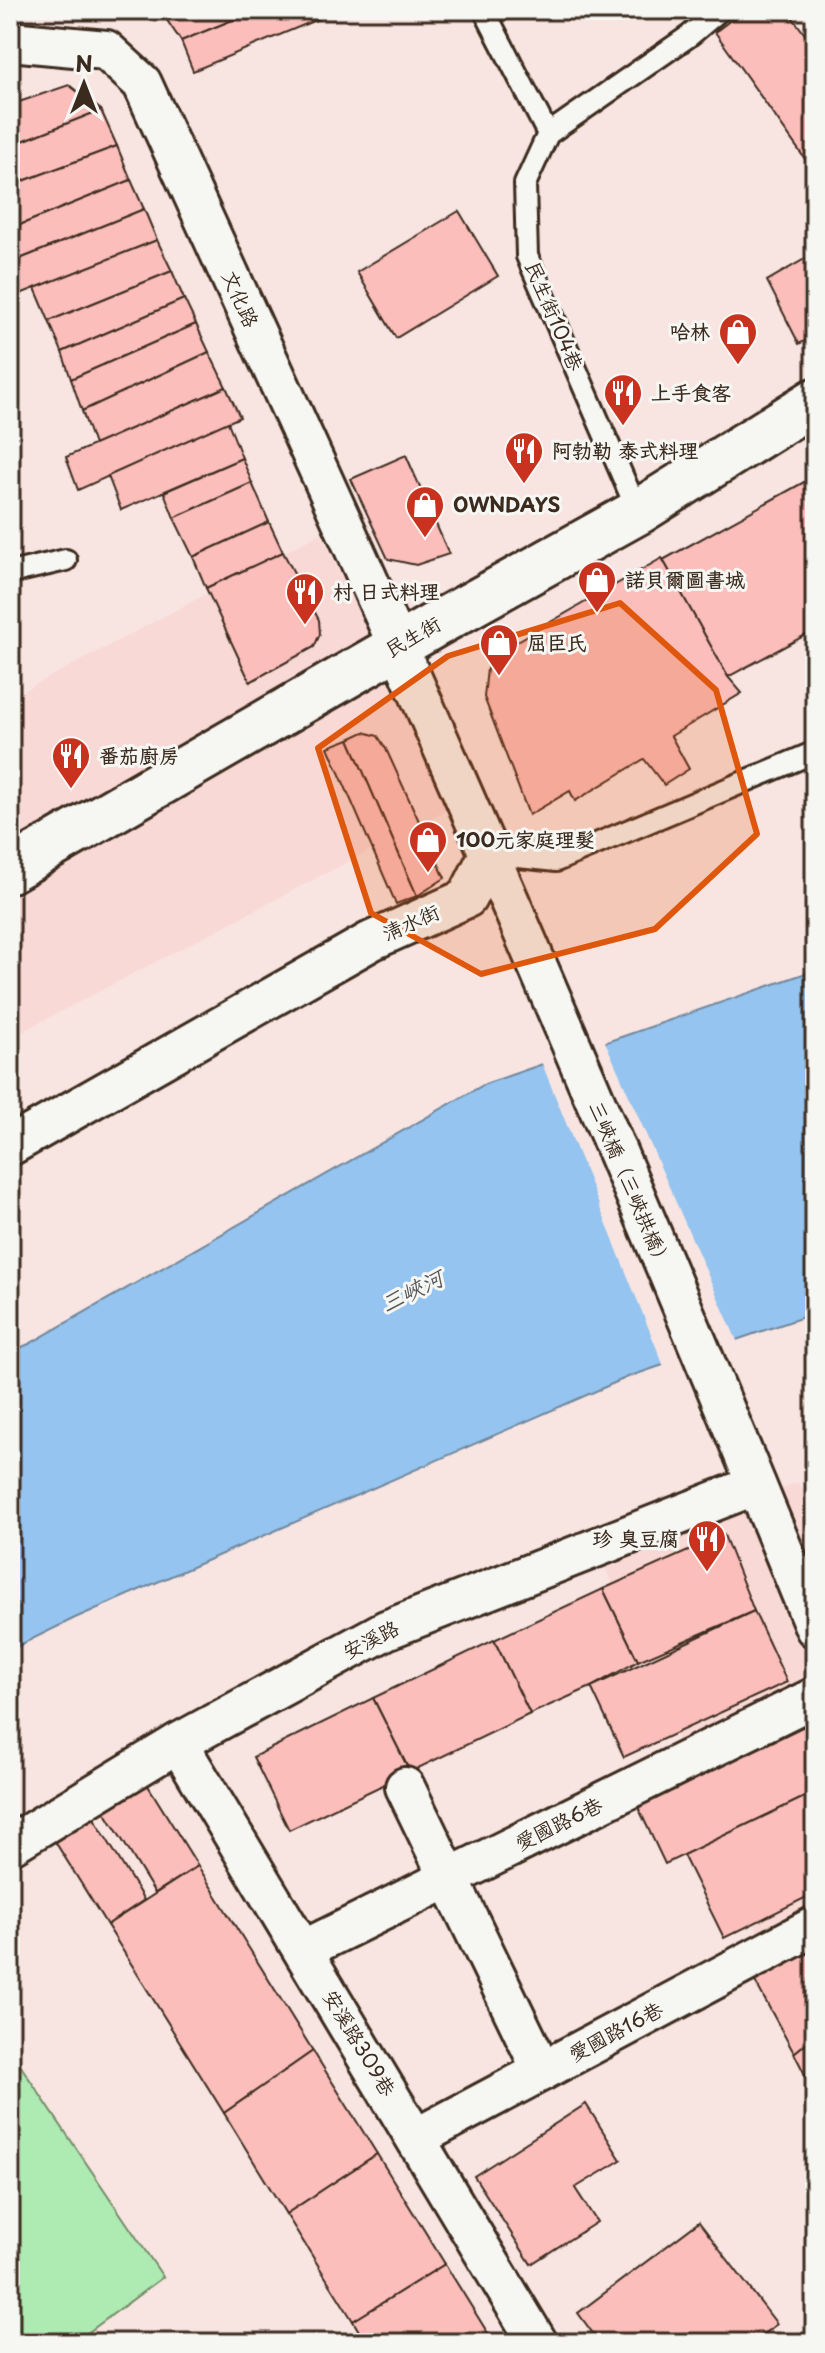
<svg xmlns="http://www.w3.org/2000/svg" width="825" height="2353" viewBox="0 0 825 2353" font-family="'Playpen Sans','LXGW WenKai TC',sans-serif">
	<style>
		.built { fill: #f9d9d6 }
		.green { fill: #adebb2; stroke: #748a68; stroke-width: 2 }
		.water { fill: #94c4ef; stroke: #70869b; stroke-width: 2 }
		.pier { fill: #f8e5e2 }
		.building { fill: #fbbebb; stroke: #3b2a1e; stroke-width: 2 }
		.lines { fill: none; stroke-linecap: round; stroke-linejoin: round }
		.lane-casing { stroke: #3b2a1e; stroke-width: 26 }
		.street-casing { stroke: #3b2a1e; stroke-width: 44 }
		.secondary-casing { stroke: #3b2a1e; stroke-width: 50 }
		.lane { stroke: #f6f6f2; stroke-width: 20 }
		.street { stroke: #f6f6f2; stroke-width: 38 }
		.secondary { stroke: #f6f6f2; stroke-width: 44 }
		.marked { fill: #df570d; fill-opacity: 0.2; stroke: #df570d; stroke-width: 6; stroke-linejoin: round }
		.labels { text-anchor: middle; stroke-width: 6; stroke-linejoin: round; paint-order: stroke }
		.street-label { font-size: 20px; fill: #3b2a1e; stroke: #f6f6f2 }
		.poi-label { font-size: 20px; font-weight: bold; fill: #3b2a1e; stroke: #f6f6f2; text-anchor: start }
		.water-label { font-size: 22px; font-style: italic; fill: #56585d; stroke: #f6f6f2 }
	</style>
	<rect width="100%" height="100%" fill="#f8e5e2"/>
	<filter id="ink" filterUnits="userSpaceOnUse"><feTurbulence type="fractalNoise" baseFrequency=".0125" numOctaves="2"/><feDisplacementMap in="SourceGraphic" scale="16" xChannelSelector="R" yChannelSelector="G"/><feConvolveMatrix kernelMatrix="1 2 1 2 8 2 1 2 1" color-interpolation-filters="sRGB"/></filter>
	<g filter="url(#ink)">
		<!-- built -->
		<g class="built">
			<path d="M321,533L451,808L10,1038V698Z"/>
			<path d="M798,1482L815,1507V2070L603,1562Z"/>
		</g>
		<!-- green -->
		<path class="green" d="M16,2059L163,2277L74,2343H10V2063Z"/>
		<!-- water -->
		<path class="water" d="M815,970V1313L628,1377L75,1618L10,1650V1352L29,1344L485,1084Z"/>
		<!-- pier -->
		<path class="pier" d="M604,1039L738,1343L665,1369L541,1061Z"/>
		<!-- building -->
		<g class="building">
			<path d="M160,10H257L181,41Z"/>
			<path d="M257,10H326L328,15L193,71L181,41Z"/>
			<path d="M744,10H787L815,48V173L715,32Z"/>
			<path d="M69,85L101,110L10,146V105Z"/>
			<path d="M101,110L117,146L10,186V146Z"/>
			<path d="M117,146L131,180L10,229V186Z"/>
			<path d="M131,180L144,209L10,263V229Z"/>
			<path d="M144,209L157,240L10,298V263Z"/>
			<path d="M459,211L498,276L396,338L357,272Z"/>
			<path d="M157,240L172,271L49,321L35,288Z"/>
			<path d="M815,253V336L799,344L767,281Z"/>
			<path d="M172,271L184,299L62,352L49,321Z"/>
			<path d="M184,299L196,324L71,379L62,352Z"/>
			<path d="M196,324L209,352L82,411L71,379Z"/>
			<path d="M209,352L226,387L94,445L82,411Z"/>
			<path d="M226,387L240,417L78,490L66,457Z"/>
			<path d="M228,422L242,458L121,510L108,476Z"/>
			<path d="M406,455L449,554L416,565L388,559L351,479Z"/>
			<path d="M242,458L252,483L174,518L164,492Z"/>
			<path d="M815,476V630L728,677L663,560Z"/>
			<path d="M252,483L269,522L193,557L174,518Z"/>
			<path d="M269,522L283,552L206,588L193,557Z"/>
			<path d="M283,552L319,620L320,634L314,647L250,682L206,588Z"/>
			<path d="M662,558L728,677L742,693L671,736L689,769L664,785L644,759L575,801L570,791L529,815L484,697L487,669L502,650Z"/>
			<path d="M364,732L378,736L386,749L445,878L417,896L349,739Z"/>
			<path d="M349,739L417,896L396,904L328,747Z"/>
			<path d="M724,1535L754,1611L638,1661L603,1589Z"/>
			<path d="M603,1589L638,1661L591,1687L530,1714L494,1640Z"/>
			<path d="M754,1611L787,1682L624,1757L591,1687Z"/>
			<path d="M494,1640L530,1714L410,1772L373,1698Z"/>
			<path d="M373,1698L410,1772L289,1830L253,1757Z"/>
			<path d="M804,1726L815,1749V1792L665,1864L638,1807Z"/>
			<path d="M142,1776L198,1866L155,1893L99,1802Z"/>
			<path d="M815,1792V1893L724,1938L683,1855Z"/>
			<path d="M89,1810L144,1900L107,1925L51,1835Z"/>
			<path d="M198,1866L313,2051L224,2113L107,1925Z"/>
			<path d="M815,1943V2036L794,2053L752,1976Z"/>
			<path d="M815,2036V2094L794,2053Z"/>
			<path d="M313,2051L377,2154L286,2214L224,2113Z"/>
			<path d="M586,2104L621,2160L575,2188L597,2222L531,2264L474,2176Z"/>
			<path d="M377,2154L445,2264L353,2321L286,2214Z"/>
			<path d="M699,2222L777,2324L751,2343H600L578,2313Z"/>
			<path d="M445,2264L494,2343H366L353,2321Z"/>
		</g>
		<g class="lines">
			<defs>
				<g id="lane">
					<path d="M484,10L548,134"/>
					<path d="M638,512L527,256L525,184L548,134L689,36L720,10"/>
					<path d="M10,573L66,560"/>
					<path d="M489,854L556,861L815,752"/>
				</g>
				<g id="street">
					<path d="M10,41L106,50L142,83C233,283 326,483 415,685C553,997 686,1312 815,1628"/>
					<path d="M10,1146L371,941L467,898L489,854"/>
					<path d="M178,1743L538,2343"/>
					<path d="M405,1787L542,2071"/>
					<path d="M10,1845L178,1743L386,1630L756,1485"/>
					<path d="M303,1950L815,1697"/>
					<path d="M416,2138L815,1926"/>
				</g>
				<path id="secondary" d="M10,870L438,623L638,512L815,401"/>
			</defs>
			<!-- lane casing -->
			<use href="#lane" class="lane-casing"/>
			<!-- street casing -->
			<use href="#street" class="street-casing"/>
			<!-- secondary casing -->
			<use href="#secondary" class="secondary-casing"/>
			<!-- lane -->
			<use href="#lane" class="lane"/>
			<!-- street -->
			<use href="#street" class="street"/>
			<!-- secondary -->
			<use href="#secondary" class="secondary"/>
		</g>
	</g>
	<!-- marked area -->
	<path class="marked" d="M620,603L716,690L757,834L655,929L481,974L371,913L318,748L448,656Z"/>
	<!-- icons -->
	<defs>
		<symbol id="shop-pin" viewBox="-11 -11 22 30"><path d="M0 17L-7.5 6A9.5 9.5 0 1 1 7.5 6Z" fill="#c8321e" stroke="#f6f6f2"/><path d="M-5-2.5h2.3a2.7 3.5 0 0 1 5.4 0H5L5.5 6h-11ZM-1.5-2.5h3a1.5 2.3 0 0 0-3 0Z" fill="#fff"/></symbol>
		<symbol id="restaurant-pin" viewBox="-11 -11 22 30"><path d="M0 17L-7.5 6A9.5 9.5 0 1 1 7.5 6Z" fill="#c8321e" stroke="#f6f6f2"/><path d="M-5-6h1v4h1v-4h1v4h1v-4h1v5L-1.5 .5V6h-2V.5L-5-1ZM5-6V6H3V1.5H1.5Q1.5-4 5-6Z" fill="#fff"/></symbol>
	</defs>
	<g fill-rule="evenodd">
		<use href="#shop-pin" x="716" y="310" width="44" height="60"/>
		<use href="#restaurant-pin" x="601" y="371" width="44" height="60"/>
		<use href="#restaurant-pin" x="502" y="429" width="44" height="60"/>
		<use href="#shop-pin" x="403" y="483" width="44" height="60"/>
		<use href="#shop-pin" x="575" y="558" width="44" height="60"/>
		<use href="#restaurant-pin" x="283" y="570" width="44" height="60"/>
		<use href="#shop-pin" x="477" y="621" width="44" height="60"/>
		<use href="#restaurant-pin" x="49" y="734" width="44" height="60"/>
		<use href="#shop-pin" x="406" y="818" width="44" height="60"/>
		<use href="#restaurant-pin" x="685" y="1517" width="44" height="60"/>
	</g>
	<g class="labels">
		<!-- street labels -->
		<g class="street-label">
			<text transform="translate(240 299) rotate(66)" y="7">文化路</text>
			<text transform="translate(554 316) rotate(67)" y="7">民生街104巷</text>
			<text transform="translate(413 637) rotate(-30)" y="7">民生街</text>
			<text transform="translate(411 923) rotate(-24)" y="7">清水街</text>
			<text transform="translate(630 1185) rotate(67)" y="7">三峽橋（三峽拱橋）</text>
			<text transform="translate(371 1640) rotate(-27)" y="7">安溪路</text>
			<text transform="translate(559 1824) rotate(-26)" y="7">愛國路6巷</text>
			<text transform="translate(616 2032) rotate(-28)" y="7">愛國路16巷</text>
			<text transform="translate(359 2043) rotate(59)" y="7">安溪路309巷</text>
		</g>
		<!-- poi labels -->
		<g class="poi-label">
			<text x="710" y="339" text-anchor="end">哈林</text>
			<text x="651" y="400">上手食客</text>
			<text x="552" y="458">阿勃勒 泰式料理</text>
			<text x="453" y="512">OWNDAYS</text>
			<text x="625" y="587">諾貝爾圖書城</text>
			<text x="333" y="599">村 日式料理</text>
			<text x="527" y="650">屈臣氏</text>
			<text x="99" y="763">番茄廚房</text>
			<text x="456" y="847">100元家庭理髮</text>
			<text x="679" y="1546" text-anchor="end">珍 臭豆腐</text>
		</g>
		<!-- water labels -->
		<g class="water-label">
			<text transform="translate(412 1291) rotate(-26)" y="8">三峽河</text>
		</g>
	</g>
	<!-- margin -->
	<rect width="825" height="2353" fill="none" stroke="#f6f6f2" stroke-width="40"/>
	<rect x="20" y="20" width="785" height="2313" fill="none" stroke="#3b2a1e" stroke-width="3" filter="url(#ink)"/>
	<!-- north arrow -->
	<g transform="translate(84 84)" stroke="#f6f6f2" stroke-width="6" paint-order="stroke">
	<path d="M0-6L14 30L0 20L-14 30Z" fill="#3b2a1e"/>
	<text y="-12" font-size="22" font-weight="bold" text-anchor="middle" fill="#3b2a1e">N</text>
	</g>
</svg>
